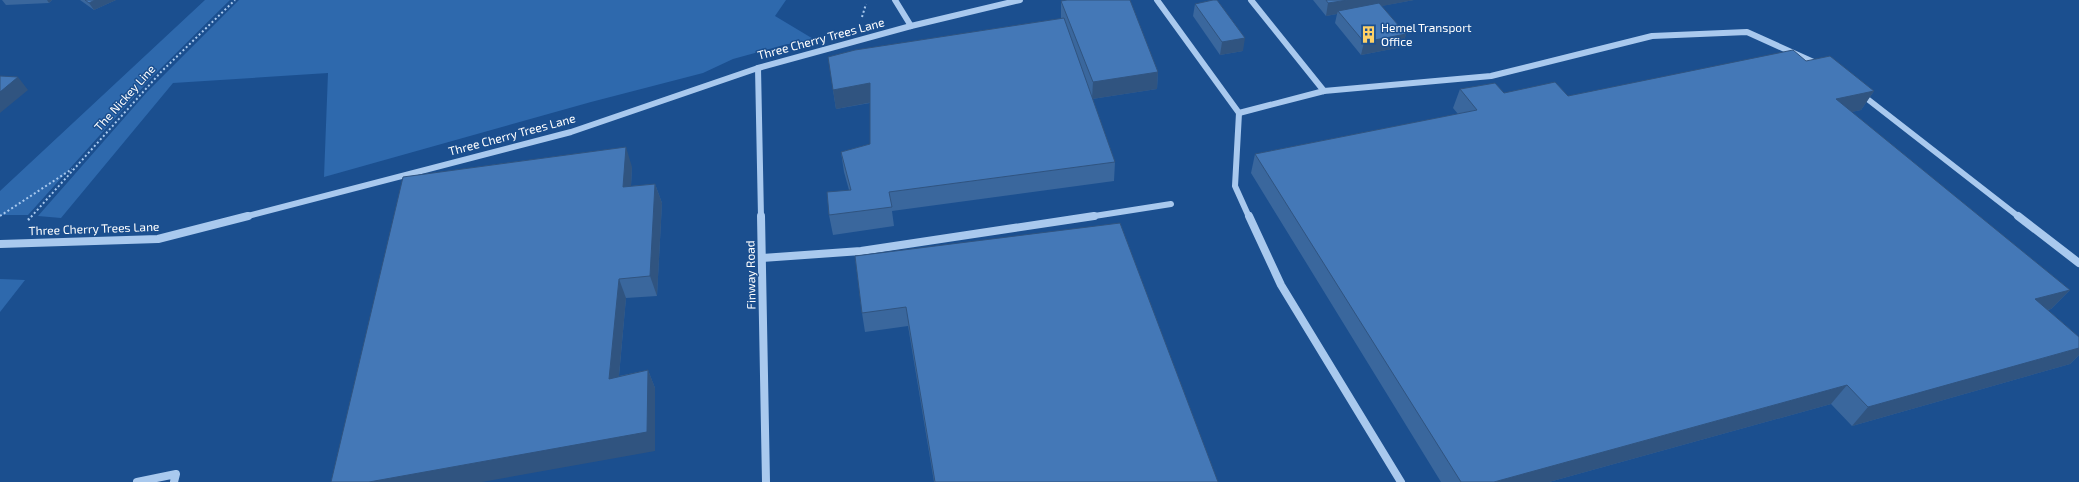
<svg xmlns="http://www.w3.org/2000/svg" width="2079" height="482" viewBox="0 0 2079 482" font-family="'Exo 2',sans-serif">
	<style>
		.green { fill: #2e69ad }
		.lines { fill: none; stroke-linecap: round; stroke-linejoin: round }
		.path-far1 { stroke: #a9c9ee; stroke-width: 2; stroke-dasharray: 2 2.5; stroke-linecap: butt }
		.path { stroke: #a9c9ee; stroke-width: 2.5; stroke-dasharray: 2 3.5; stroke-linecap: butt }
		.minor-far1 { stroke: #a9c9ee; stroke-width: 6 }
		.minor { stroke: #a9c9ee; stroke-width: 8 }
		.wall { fill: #3a679d }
		.shaded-wall { fill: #305480 }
		.building { fill: #4478b7; stroke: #305480 }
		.labels { text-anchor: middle; stroke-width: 3; stroke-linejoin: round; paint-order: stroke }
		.poi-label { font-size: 12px; fill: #fff; stroke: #1b4f8f; text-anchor: start }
		.street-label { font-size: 12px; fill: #fff; stroke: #1b4f8f }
	</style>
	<rect width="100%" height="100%" fill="#1b4f8f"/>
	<!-- green -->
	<g class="green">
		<path d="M205,0H230L153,76L28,215H0V191Z"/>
		<path d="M239,0H786L775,16L815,40L801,44H787L733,59L703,73L591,102L324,177L328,73L173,83L61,218L38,216L147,92Z"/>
		<path d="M0,279L25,280L0,312Z"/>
	</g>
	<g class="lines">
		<!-- path-far1 -->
		<g class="path-far1">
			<path d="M862,17L866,4"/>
			<path d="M0,216L72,169"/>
			<path d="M31,217L161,72L235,0"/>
		</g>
		<!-- path -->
		<path class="path" d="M28,220L32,216"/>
		<!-- minor-far1 -->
		<g class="minor-far1">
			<path d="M895,0L911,26"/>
			<path d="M1157,0L1239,113L1235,186L1249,217"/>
			<path d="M1251,0L1324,91"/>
			<path d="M758,68L761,217"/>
			<path d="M1861,94L2019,217"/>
			<path d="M1239,113L1324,91L1491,76L1652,36L1747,32L1818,64"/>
			<path d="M244,217L571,132L758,68L911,26L1020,0"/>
			<path d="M1088,217L1171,204"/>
		</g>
		<!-- minor -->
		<g class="minor">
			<path d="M761,216L766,482"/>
			<path d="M1249,216L1281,285L1401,482"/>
			<path d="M2018,216L2079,263"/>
			<path d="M0,244L158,239L248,216"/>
			<path d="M762,258L861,251L1094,216"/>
			<path d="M137,482L176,474L174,482"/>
		</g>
	</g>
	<!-- wall -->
	<g class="wall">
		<path d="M2,0H52L49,3L6,5Z"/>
		<path d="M80,0H116L94,10Z"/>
		<path d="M1313,0H1414L1381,6L1406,34L1402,47L1361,55L1335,23L1337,14L1326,16Z"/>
		<path d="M1061,1L1158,72L1157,89L1092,99L1115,162L1114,181L892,211L894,226L833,235L829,215L849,190L844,172L841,152L870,144V103L836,109L833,90L1061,19Z"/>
		<path d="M1195,4L1243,51L1220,55L1193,16Z"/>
		<path d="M1806,61L1874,91L1861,110L1851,112L2070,290L2051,309L2048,310L2079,337V355L2070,364L1852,426L1831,404L1549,482H1441L1251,173L1255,154L1458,114L1453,108L1460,89L1504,93L1568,96Z"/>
		<path d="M632,167L631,186L655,184L662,203L657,296L626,298L619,376L648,370L655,388V451L403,177Z"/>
		<path d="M855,256L1218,482H934L908,326L865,332L862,313Z"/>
	</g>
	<!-- shaded-wall -->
	<g class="shaded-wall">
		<path d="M47,0H52L49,3Z"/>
		<path d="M95,0H116L94,10L89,3Z"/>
		<path d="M1348,0H1414L1340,14L1338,11L1337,14L1326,16L1328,3Z"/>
		<path d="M1406,34L1402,47L1361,55L1364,42Z"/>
		<path d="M1245,38L1243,51L1220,55L1222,42Z"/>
		<path d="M1158,72L1157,89L1092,99L1093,82Z"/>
		<path d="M18,77L28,90L0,113V92Z"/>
		<path d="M870,83L873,102L836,109L833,90Z"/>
		<path d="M1874,91L1861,110L1823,118L1836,99Z"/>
		<path d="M626,147L632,167L630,206L623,187Z"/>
		<path d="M655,184L662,203L657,296L650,276Z"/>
		<path d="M619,279L626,298L617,397L609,379Z"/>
		<path d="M2070,290L2051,309L2017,318L2035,299Z"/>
		<path d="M2079,348V355L2070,364L1852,426L1868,407Z"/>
		<path d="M648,370L655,388V451L482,482H369Z"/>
		<path d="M1847,385L1831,404L1549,482H1494Z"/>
	</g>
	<!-- building -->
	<g class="building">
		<path d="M85,0H95L89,3Z"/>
		<path d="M1067,0H1130L1158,72L1093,82L1061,1Z"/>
		<path d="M1213,0H1217L1245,38L1222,42L1195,4Z"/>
		<path d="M1326,0H1348L1328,3Z"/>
		<path d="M1379,3L1406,34L1364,42L1338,11Z"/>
		<path d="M1064,18L1115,162L889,192L892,207L829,215L827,192L851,190L841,152L870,144V83L833,90L828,57L855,50Z"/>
		<path d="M1793,50L1806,61L1830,56L1874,91L1836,99L2070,290L2035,299L2079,337V348L1868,407L1847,385L1494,482H1461L1255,154L1477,110L1460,89L1495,83L1504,93L1555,82L1568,96Z"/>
		<path d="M0,76L18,77L0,92Z"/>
		<path d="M626,147L623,187L655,184L650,276L619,279L609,379L648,370L647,432L369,482H331L403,177Z"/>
		<path d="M1120,223L1218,482H935L906,307L862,313L855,256Z"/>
	</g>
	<!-- icons -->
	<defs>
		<symbol id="building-bare" viewBox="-9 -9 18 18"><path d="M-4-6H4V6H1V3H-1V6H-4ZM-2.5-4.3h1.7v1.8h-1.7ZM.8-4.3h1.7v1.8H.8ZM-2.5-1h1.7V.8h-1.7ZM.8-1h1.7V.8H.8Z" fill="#ffd166" stroke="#1b4f8f" stroke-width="2.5" paint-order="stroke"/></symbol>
	</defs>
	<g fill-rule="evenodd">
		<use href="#building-bare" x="1356" y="22" width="25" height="25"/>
	</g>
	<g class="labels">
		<!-- poi labels -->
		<g class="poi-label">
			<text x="1381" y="32">Hemel Transport<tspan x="1381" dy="14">Office</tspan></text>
		</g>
		<!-- street labels -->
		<g class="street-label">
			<text transform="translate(821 39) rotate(-15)" y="4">Three Cherry Trees Lane</text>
			<text transform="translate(125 98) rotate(-48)" y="4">The Nickey Line</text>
			<text transform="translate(512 135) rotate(-15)" y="4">Three Cherry Trees Lane</text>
			<text transform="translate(94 229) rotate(-2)" y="4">Three Cherry Trees Lane</text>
			<text transform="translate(751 275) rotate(-91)" y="4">Finway Road</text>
		</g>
	</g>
</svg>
